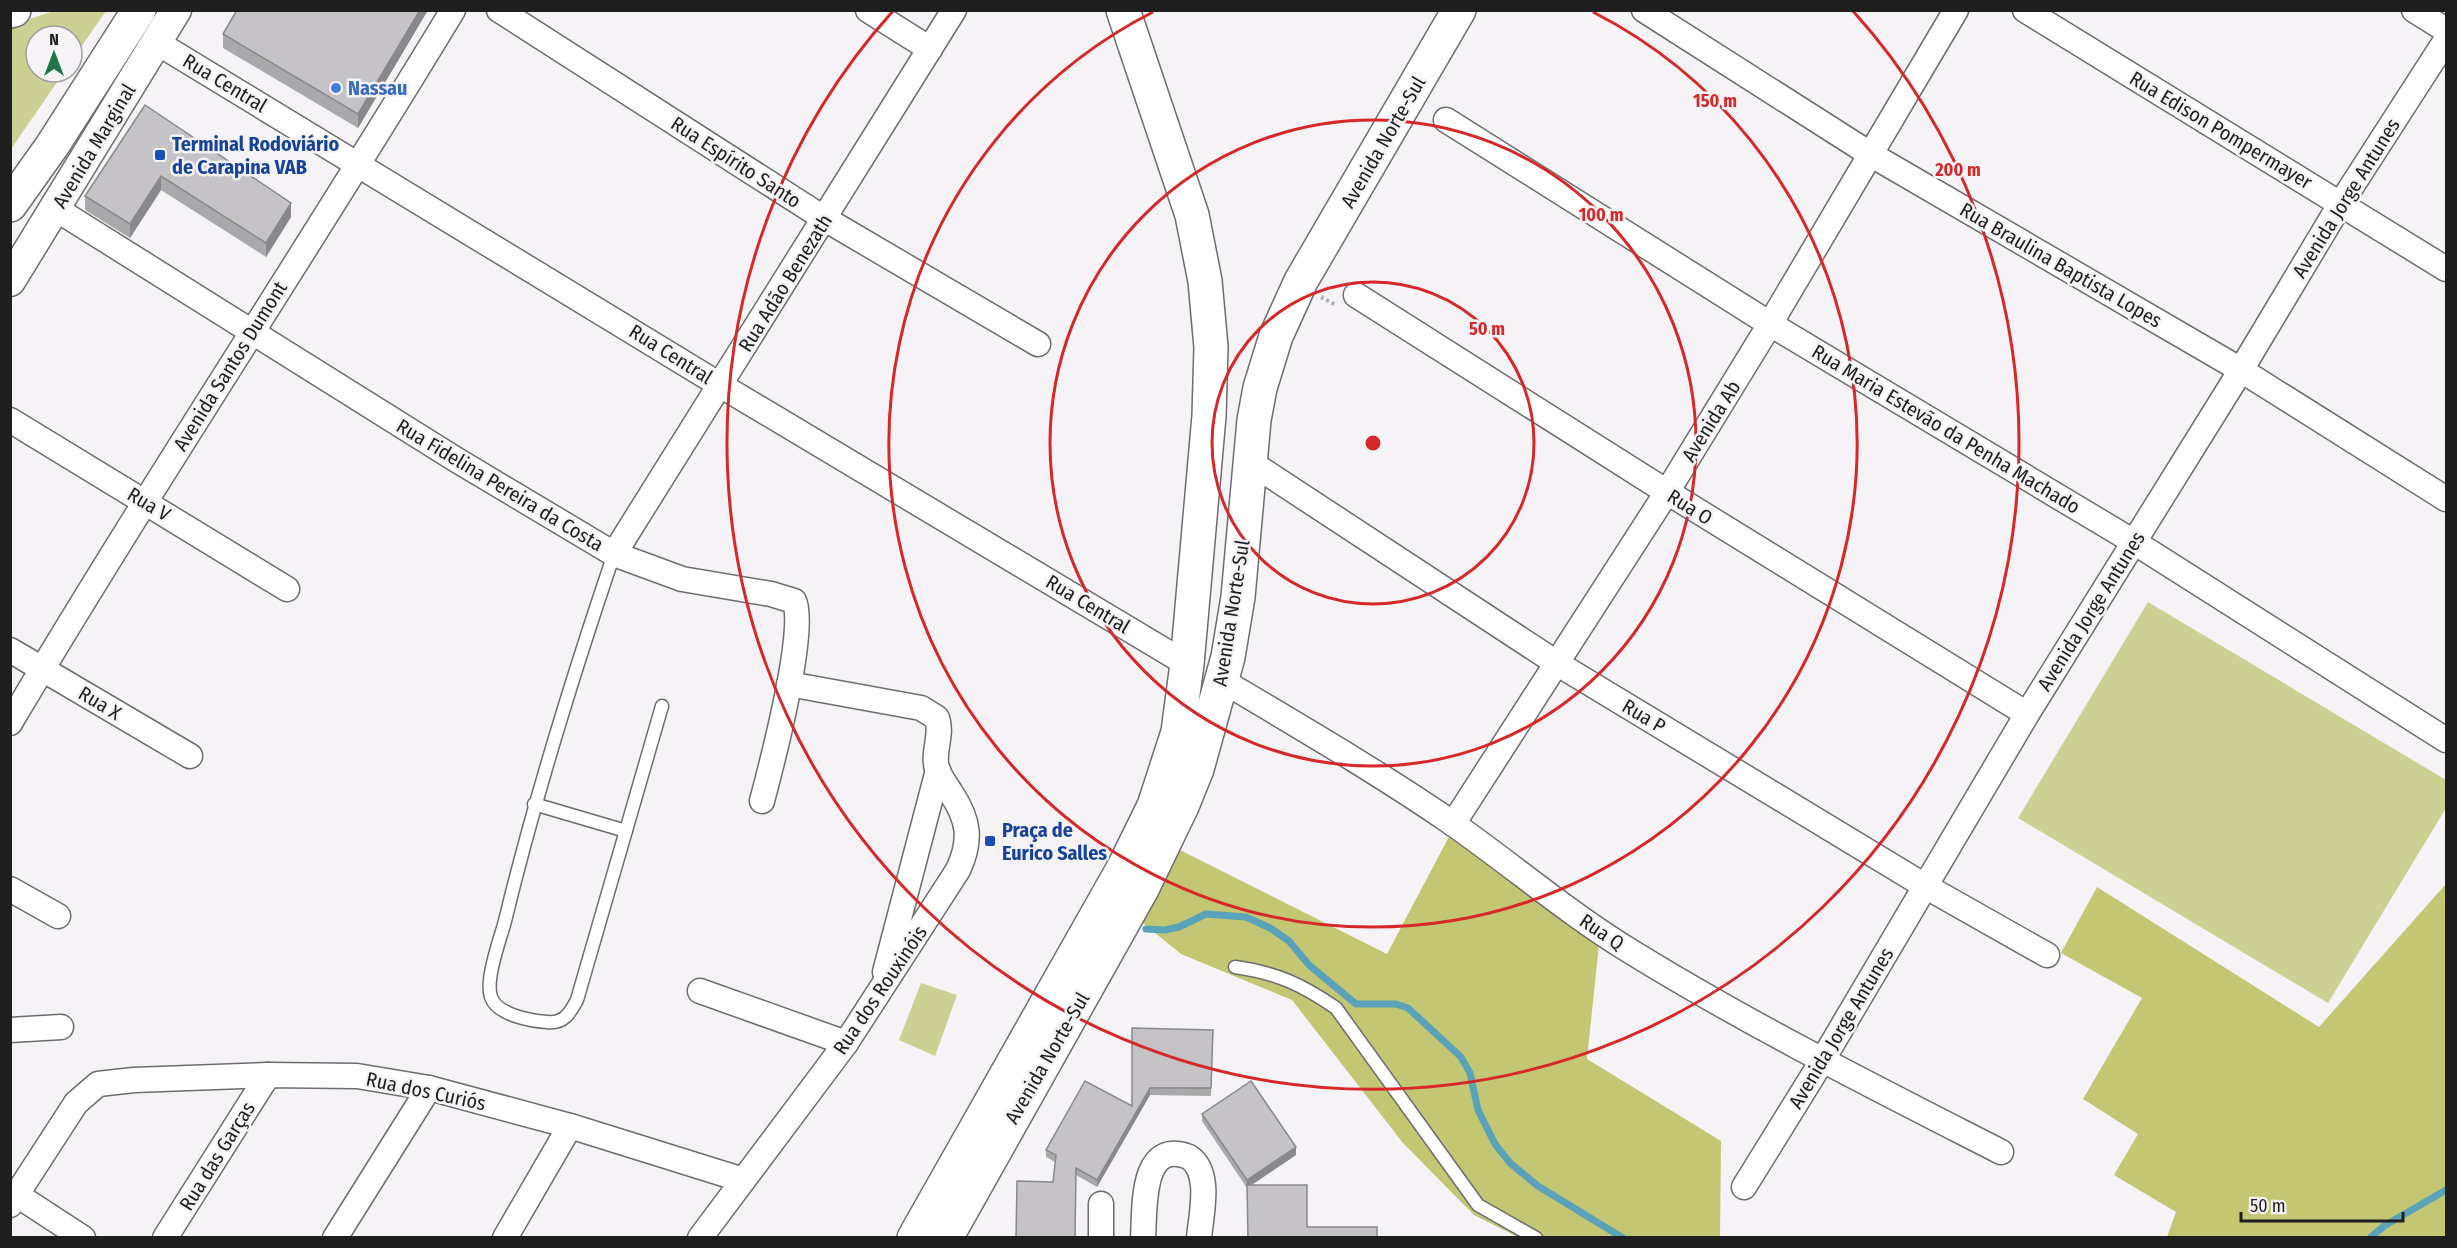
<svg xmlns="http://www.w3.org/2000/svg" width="2457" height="1248" viewBox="0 0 2457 1248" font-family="'Fira Sans Condensed',sans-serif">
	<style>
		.green { fill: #cdd093 }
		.forest { fill: #c3c672 }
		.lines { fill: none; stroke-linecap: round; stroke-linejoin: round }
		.stream { stroke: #5aa2b9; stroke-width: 7 }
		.service-casing { stroke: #6e6c6f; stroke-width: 15 }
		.minor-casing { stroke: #6e6c6f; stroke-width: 27 }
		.tertiary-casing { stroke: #6e6c6f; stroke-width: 33 }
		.secondary-casing { stroke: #6e6c6f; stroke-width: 36 }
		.primary-casing { stroke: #6e6c6f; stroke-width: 36 }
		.path { stroke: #b2b0b3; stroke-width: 4; stroke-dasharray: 3 3; stroke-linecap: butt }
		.service { stroke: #fff; stroke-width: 12 }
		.minor { stroke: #fff; stroke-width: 24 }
		.tertiary { stroke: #fff; stroke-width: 30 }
		.secondary { stroke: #fff; stroke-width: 33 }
		.primary { stroke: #fff; stroke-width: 33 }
		.wall { fill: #a9a8aa }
		.shaded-wall { fill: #8a888b }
		.building { fill: #c5c3c6; stroke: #8a888b; stroke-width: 1.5 }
		.ring { fill: none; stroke: #d62828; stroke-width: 3 }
		.shop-dot { fill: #3f7fe0; stroke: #f5f3f6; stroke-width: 2 }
		.transit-dot { fill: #1a4fb4; stroke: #f5f3f6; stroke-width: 2 }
		.labels { text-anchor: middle; stroke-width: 5; stroke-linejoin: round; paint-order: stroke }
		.street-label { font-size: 20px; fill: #1f1e1f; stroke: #f5f3f6 }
		.shop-label { font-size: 20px; font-weight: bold; fill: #366cbe; stroke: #f5f3f6; text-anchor: start }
		.transit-label { font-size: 20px; font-weight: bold; fill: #164399; stroke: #f5f3f6; text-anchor: start }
		.centre { fill: #d62828; stroke: #f5f3f6; stroke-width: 3 }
		.ring-label { font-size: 18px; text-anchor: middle; font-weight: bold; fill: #d62828; stroke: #f5f3f6; stroke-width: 5; stroke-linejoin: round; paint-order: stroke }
	</style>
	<rect width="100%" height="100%" fill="#f5f3f6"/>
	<!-- green -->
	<g class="green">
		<path d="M54,11H106L72,60V36H36V72H64L11,149L10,25Z"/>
		<path d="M2148,602L2446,780V808L2328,1003L2018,818Z"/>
		<path d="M921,983L957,995L935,1056L899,1040Z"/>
	</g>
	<!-- forest -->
	<g class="forest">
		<path d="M1452,831L1601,925L1587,1059L1721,1141L1720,1237H1518L1474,1215L1403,1143L1292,1000L1181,954L1139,920L1174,847L1387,954Z"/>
		<path d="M2446,884V1237H2167L2176,1212L2114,1175L2138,1134L2083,1099L2142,998L2061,953L2097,887L2319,1027Z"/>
	</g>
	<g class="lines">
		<!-- stream -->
		<g class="stream">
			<path d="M1146,929L1165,930L1179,927L1206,914L1246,917L1270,928L1289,941L1309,965L1356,1004H1396L1408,1008L1461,1057L1470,1073L1478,1110L1495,1144L1510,1163L1538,1186L1623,1238"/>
			<path d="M2370,1238L2384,1226L2446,1190"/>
		</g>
		<defs>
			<g id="service">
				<path d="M614,554C573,675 535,797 505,921C500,940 485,979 491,997C497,1015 531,1021 547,1022C564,1024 570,1013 577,1000L662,706"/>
				<path d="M534,804L626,831"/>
				<path d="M1235,967C1277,973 1301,984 1336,1008L1478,1205L1536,1238"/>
			</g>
			<g id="minor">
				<path d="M499,10L825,219L1038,344"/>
				<path d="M868,10L930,49"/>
				<path d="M1644,10L1870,154L2241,370L2446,499"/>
				<path d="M2025,10L2446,269"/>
				<path d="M2414,10L2446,30"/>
				<path d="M156,42L720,385L1187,664"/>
				<path d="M1446,120L1770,324L2134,542L2446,740"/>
				<path d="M56,209L455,459L614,554L682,579L771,594L794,601C808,627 771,767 762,801"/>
				<path d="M1356,295L1667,492L2027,714"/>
				<path d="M10,420L287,589"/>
				<path d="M1250,462L1558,664L1925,886L2047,955"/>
				<path d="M614,554L954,10"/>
				<path d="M10,650L190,756"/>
				<path d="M1223,681C1300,727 1378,772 1452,823C1512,865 1568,913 1630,951C1750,1025 1876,1088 2001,1152"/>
				<path d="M10,723C153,482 308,250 453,10"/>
				<path d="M1453,824L1667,492L1770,324L1956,10"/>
				<path d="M10,889L58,916"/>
				<path d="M885,972L938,770"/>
				<path d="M700,991L846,1043"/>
				<path d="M10,1030L61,1027"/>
				<path d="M1744,1187L1822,1061L2027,714L2241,370L2341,203L2446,40"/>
				<path d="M17,1195L83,1238"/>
				<path d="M10,1205L76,1103L98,1084L134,1080L268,1075L357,1076L429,1088L570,1126L743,1180"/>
				<path d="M165,1238L268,1075"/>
				<path d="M335,1238L429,1088"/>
				<path d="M505,1238L570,1126"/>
				<path d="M700,1238L846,1043L958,870C972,840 969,820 951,793C946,785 940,777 937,769C932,752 943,735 937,718L921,708L789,684"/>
				<path d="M1101,1238V1204"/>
				<path d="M1143,1238C1145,1209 1140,1138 1189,1157C1212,1172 1201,1215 1199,1238"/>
			</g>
			<path id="tertiary" d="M10,281L176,10"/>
			<g id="secondary">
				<path d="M914,1238L1124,867L1154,806L1178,732L1187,664L1209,416L1211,347L1205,281L1192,215L1123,10"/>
				<path d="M946,1238L1142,889L1182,806L1197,769L1228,657L1238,597L1254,420L1260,388L1276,336L1301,281L1459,10"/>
			</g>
			<g id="primary">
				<path d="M10,11L14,10"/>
				<path d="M10,205L52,146L139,10"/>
			</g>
		</defs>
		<!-- service casing -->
		<use href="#service" class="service-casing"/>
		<!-- minor casing -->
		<use href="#minor" class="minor-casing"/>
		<!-- tertiary casing -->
		<use href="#tertiary" class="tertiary-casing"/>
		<!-- secondary casing -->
		<use href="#secondary" class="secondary-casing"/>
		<!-- primary casing -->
		<use href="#primary" class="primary-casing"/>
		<!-- path -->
		<path class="path" d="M1321,297L1336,305"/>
		<!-- service -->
		<use href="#service" class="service"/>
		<!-- minor -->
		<use href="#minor" class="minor"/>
		<!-- tertiary -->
		<use href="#tertiary" class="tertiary"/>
		<!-- secondary -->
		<use href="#secondary" class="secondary"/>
		<!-- primary -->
		<use href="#primary" class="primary"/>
	</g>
	<!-- wall -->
	<g class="wall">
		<path d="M232,10H428L358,128L223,48V34L236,13Z"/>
		<path d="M145,105L291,217L266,257L161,190L130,238L85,210V196Z"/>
		<path d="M1132,1028L1213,1030L1211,1096L1150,1095L1097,1187L1076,1175L1053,1182L1055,1162L1046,1157V1150L1132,1106Z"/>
		<path d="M1202,1114L1296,1155L1251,1185L1248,1238L1247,1188L1202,1121Z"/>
	</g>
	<!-- shaded-wall -->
	<g class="shaded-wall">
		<path d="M420,10H428L358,128V114Z"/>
		<path d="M161,176V190L130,238V224Z"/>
		<path d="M291,203V217L266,257V243Z"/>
		<path d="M1150,1088V1095L1097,1187V1180Z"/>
		<path d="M1296,1147V1155L1247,1188V1180Z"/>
	</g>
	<!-- building -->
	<g class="building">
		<path d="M237,10H420L358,114L223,34Z"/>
		<path d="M145,105L291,203L266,243L161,176L130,224L85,196Z"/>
		<path d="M1132,1028L1213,1030L1211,1088H1150L1097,1180L1076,1168L1075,1238H1016L1017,1181L1053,1182L1056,1155L1046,1150L1085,1081L1132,1106Z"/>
		<path d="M1251,1081L1296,1147L1247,1180L1202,1114Z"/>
		<path d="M1247,1185H1307V1227H1377V1238H1248Z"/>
	</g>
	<!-- distance rings -->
	<g class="ring">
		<circle cx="1373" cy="443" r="161"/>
		<circle cx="1373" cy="443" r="323"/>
		<path d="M1593 12A484 484 0 1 1 1153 12"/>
		<path d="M1853 11A646 646 0 1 1 893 11"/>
	</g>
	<!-- markers -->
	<circle class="shop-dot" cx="336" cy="88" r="6"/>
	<g class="transit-dot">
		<rect x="154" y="149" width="12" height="12" rx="3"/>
		<rect x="984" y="835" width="12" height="12" rx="3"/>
	</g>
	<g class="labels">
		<!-- street labels -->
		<g class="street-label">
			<text transform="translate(225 83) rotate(31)" y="7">Rua Central</text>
			<text transform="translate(2221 130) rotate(31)" y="7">Rua Edison Pompermayer</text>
			<text transform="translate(1383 142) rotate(-60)" y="7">Avenida Norte-Sul</text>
			<text transform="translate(94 146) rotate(-59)" y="7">Avenida Marginal</text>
			<text transform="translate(736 162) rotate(33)" y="7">Rua Espírito Santo</text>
			<text transform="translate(2346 198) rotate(-58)" y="7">Avenida Jorge Antunes</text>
			<text transform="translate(2061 265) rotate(30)" y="7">Rua Braulina Baptista Lopes</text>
			<text transform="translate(785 283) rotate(-58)" y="7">Rua Adão Benezath</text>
			<text transform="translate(671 354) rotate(32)" y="7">Rua Central</text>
			<text transform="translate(230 366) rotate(-58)" y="7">Avenida Santos Dumont</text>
			<text transform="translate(1711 421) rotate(-58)" y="7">Avenida Ab</text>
			<text transform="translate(1946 429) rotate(31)" y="7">Rua Maria Estevão da Penha Machado</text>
			<text transform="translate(500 485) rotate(31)" y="7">Rua Fidelina Pereira da Costa</text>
			<text transform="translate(149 504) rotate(31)" y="7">Rua V</text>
			<text transform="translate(1690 507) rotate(32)" y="7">Rua O</text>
			<text transform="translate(1088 604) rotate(31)" y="7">Rua Central</text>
			<text transform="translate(2091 611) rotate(-58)" y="7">Avenida Jorge Antunes</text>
			<text transform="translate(1231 613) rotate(-81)" y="7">Avenida Norte-Sul</text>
			<text transform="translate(100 703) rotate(31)" y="7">Rua X</text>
			<text transform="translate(1644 716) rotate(31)" y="7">Rua P</text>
			<text transform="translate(1602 932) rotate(34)" y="7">Rua Q</text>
			<text transform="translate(880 990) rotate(-56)" y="7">Rua dos Rouxinóis</text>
			<text transform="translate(1841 1028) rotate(-59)" y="7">Avenida Jorge Antunes</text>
			<text transform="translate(1047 1058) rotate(-60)" y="7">Avenida Norte-Sul</text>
			<text transform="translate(426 1091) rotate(12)" y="7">Rua dos Curiós</text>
			<text transform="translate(217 1156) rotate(-58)" y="7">Rua das Garças</text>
		</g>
		<!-- shop labels -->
		<g class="shop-label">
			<text x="348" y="95">Nassau</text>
		</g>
		<!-- transit labels -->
		<g class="transit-label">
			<text x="172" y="151">Terminal Rodoviário<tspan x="172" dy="23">de Carapina VAB</tspan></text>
			<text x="1002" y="837">Praça de<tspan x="1002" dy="23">Eurico Salles</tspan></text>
		</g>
	</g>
	<circle cx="1373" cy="443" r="9" class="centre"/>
	<g class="ring-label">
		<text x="1715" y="107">150 m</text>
		<text x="1958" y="176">200 m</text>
		<text x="1601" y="221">100 m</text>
		<text x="1487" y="335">50 m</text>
	</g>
	<!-- border -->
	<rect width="2457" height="1248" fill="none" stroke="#1f1e1f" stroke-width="24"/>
	<!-- north arrow -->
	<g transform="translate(54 54)"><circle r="28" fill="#f5f3f6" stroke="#9f9ea0" stroke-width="1.5"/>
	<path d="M0-4.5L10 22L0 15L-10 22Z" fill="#207649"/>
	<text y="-9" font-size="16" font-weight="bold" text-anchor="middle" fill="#1f1e1f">N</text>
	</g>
	<!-- scale -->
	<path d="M2241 1212v9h162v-9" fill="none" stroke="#1f1e1f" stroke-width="3"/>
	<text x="2250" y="1212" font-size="18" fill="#1f1e1f" stroke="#f5f3f6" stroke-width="4.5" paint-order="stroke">50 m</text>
</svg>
